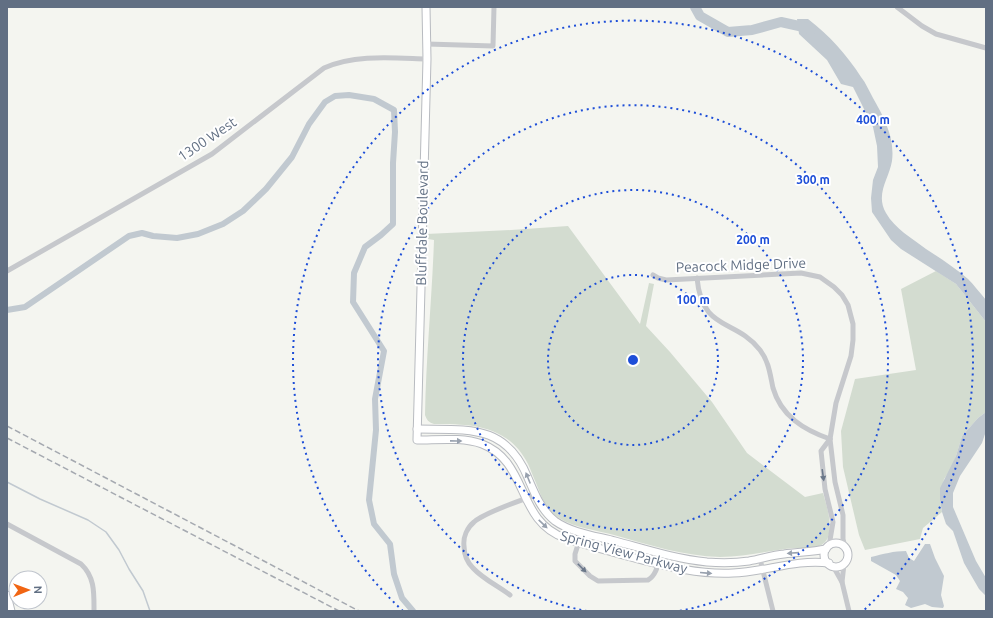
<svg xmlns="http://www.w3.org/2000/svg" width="993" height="618" viewBox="0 0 993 618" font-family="Ubuntu,sans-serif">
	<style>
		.green { fill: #d3dcd0 }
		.water { fill: #c1c9d0 }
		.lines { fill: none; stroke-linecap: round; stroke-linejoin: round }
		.stream { stroke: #c1c9d0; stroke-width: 1.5 }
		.canal { stroke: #c1c9d0; stroke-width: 6 }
		.river { stroke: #c1c9d0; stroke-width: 10 }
		.secondary-casing { stroke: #b8bbc0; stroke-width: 9 }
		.street { stroke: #c6c8cc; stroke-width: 5 }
		.secondary { stroke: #fff; stroke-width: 7 }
		.rail { stroke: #a5a9b0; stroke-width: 1.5; stroke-dasharray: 6 3; stroke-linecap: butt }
		.oneway { fill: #98a1ae }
		.oneway2 { fill: #6b788a }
		.ring { fill: none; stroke: #1d4ed8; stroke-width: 2; stroke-dasharray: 2 4 }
		.labels { text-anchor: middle; stroke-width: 4; stroke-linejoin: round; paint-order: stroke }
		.street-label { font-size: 14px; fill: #616f83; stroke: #fff }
		.centre { fill: #1d4ed8; stroke: #fff; stroke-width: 2 }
		.ring-label { font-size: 12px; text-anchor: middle; font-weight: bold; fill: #1d4ed8; stroke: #fff; stroke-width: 4; stroke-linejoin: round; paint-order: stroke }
	</style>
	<rect width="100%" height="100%" fill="#f4f5f0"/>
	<!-- green -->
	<g class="green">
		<path d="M568,226L640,324L649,283L654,284L646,326L670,352L712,402L747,453L805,497L823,493C827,507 838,539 819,546C812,549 803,548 795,548C770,550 746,557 720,557C684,556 649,545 614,535C596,530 575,528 559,518C545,509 542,498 536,483C533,477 531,470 528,464C508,425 472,424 434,424C428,422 427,420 425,415C426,356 432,298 434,240L428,239L426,234L511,230Z"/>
		<path d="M936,271L956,284L986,322V412L978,418L962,436L956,456L951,469L944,479L940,500L942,512L923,528L920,539L865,550L859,535L843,467L841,431L855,379L916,370L901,289Z"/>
	</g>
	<!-- water -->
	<g class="water">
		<path d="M797,19H808C829,35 847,55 861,77C866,83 869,91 873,98C884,117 895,138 892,161C889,179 875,194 886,213C895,229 912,238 926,249C940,258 955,268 968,279C974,285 980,293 986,300V322L956,284L901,249L891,240L872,212L871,198L873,180L878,167L877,146L873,127L853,87L841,84L827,60L799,34Z"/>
		<path d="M986,412V431L982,443L960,476L953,493V507L976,561L986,578V596L979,589L964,563L953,531L946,524L942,512L940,500V488L956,456L962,436L978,418Z"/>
		<path d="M925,544H930L935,558L944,576L941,595L944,606L943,608L932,607L925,604L911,608L905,605L908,598L903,592L896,589L900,581L896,575L871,561V557C883,554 894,551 906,551L909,558L914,561Z"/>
	</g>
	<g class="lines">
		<!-- stream -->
		<path class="stream" d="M7,482L40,499L88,520L106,532L119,550L129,569L143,591L150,611"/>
		<!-- canal -->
		<path class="canal" d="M7,310L25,307L129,236L142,233L153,236L177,238L198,234L223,224L243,211L266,189L292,157L309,124L325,102L335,96L349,95L374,99L394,110L395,132L393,163V224L381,235L365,247L354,273L353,302L384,351L375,399L376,430L369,500L374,524L390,544L394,574L402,598L413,611"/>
		<!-- river -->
		<path class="river" d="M695,7L700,16L728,32L752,30L781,22L808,28L811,30"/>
		<defs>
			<g id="secondary">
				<path d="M426,7L427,59L417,440C438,440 462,437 482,444C529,462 516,521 565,538C584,545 604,549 623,555C659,564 695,575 733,573C766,572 794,559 829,563"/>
				<path d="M417,429C466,430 506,423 528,478C535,494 541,510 555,521C572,533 596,536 615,541C645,549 675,559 707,562C721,563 735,563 749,561C761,559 772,555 784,554C798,552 812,552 826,549"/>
				<circle cx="836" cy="555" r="12"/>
				<path d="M7,595L11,611"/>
			</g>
		</defs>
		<!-- secondary casing -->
		<use href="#secondary" class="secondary-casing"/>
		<!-- street -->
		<g class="street">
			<path d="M897,7L922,26L936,34L986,48"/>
			<path d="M427,44L493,46L494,7"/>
			<path d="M7,271L212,154L324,68C355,54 393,58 427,59"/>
			<path d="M653,275L658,278L666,280L801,273L820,277L834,287L842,295L848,305L853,324V340L851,356L836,403L830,439L835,482L843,515V539L845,547"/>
			<path d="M697,278C702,332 735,318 760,350C769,362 770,374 773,388C781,416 804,430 830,439"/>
			<path d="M7,524L81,564C95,577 94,593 94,611"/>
			<path d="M582,532L575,554V561L590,576L598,581L648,580C657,575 658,563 661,553"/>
			<path d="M829,546L833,522L825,489L821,451L830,439"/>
			<path d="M760,559L773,611"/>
			<path d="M844,564L842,582L849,611"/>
			<path d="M833,566L842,582"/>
			<path d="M510,595C498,586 483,579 473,568C467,562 464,555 464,546C463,537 467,528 474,522C485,512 520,501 535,495"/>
		</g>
		<!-- secondary -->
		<use href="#secondary" class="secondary"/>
		<!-- rail -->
		<g class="rail">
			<path d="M7,426L359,611"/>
			<path d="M7,438L339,611"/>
		</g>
	</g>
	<!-- one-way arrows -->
	<defs><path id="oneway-solid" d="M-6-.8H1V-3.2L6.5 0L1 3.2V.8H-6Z"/></defs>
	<g class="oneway">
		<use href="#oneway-solid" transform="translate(456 441) rotate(1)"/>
		<use href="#oneway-solid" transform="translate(528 478) rotate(-112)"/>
		<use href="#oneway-solid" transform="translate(543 524) rotate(44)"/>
		<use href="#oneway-solid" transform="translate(793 553) rotate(176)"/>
		<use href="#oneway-solid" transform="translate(706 573) rotate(5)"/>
	</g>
	<g class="oneway2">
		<use href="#oneway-solid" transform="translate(823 475) rotate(82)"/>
		<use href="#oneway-solid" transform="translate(582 568) rotate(45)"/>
	</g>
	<!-- distance rings -->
	<g class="ring">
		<circle cx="633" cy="360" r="85"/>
		<circle cx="633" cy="360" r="170"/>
		<path d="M587 611A255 255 0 1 1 679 611"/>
		<path d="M403 611A340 340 0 1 1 863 611"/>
	</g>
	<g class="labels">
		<!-- street labels -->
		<g class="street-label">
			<text transform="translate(207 139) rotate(-34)" y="5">1300 West</text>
			<text transform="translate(422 223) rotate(-89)" y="5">Bluffdale Boulevard</text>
			<text transform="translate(741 265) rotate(-2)" y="5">Peacock Midge Drive</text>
			<text transform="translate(624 552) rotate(15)" y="5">Spring View Parkway</text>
		</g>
	</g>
	<circle cx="633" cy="360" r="6" class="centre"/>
	<g class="ring-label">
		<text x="873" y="124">400 m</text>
		<text x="813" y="184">300 m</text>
		<text x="753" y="244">200 m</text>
		<text x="693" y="304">100 m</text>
	</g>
	<!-- border -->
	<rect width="993" height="618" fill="none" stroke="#616f83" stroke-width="16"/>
	<!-- north arrow -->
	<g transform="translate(28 590) rotate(89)"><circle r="19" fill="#ffffff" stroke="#c0c5cd"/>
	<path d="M0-3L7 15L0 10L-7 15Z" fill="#f16513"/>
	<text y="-6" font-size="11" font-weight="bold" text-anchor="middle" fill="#616f83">N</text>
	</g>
</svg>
